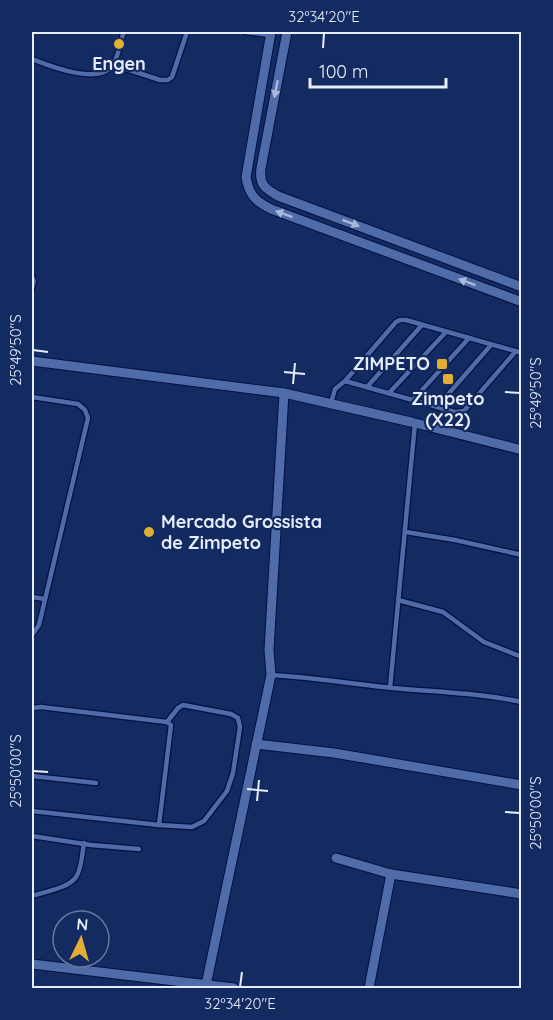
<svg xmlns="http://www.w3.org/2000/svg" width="553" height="1020" viewBox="0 0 553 1020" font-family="Quicksand,sans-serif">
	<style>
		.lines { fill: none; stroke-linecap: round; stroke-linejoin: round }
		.lane-casing { stroke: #021044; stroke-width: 7 }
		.street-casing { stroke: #021044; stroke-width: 11 }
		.lane { stroke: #506ca8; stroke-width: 4.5 }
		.street { stroke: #506ca8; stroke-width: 9 }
		.oneway { fill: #aab9da }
		.ticks { fill: none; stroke: #e6edfb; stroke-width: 2 }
		.poi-dot { fill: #e2ae34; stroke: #142b61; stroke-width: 2 }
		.labels { text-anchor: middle; stroke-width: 4.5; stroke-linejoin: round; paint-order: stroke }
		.poi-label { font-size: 18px; font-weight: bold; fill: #e6edfb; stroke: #142b61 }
		.neatline { fill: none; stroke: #e6edfb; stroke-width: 2 }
		.ticks-label { font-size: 15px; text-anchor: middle; fill: #e6edfb }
	</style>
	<rect width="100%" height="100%" fill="#142b61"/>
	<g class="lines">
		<defs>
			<g id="lane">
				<path d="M246,32L270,35"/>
				<path d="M32,59C50,66 102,87 114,63C119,54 120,41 124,32"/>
				<path d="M114,65L160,80H168L172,77L187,32"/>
				<path d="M32,277L34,281L32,288"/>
				<path d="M345,381L455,412L464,411L516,351"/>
				<path d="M367,387L422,325"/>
				<path d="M389,393L446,332"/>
				<path d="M32,397L78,404L85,410L88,418L39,625L32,635"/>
				<path d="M413,400L469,338"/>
				<path d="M331,403L335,389L345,381L396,322L400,320H406L522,353"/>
				<path d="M437,407L491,345"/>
				<path d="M406,532L455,540L522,555"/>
				<path d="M32,597L45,599"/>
				<path d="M398,600L443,612L484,642L522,657"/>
				<path d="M271,675C312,677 351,684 392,688C435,692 479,693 522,702"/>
				<path d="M390,688L415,423"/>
				<path d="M32,708L41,707L167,722"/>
				<path d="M32,776L96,783"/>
				<path d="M32,811L159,825L192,827L204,821L227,791L233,773L240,727L238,718L231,714L183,705L178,708L167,722"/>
				<path d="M159,825L171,725L167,722"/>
				<path d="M32,836L91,845L139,849"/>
				<path d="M32,896C44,892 69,888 76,877C82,868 82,854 84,843"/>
			</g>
			<g id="street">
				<path d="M271,32L246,177C249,195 255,201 271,209L522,302"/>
				<path d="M287,32L261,168C259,184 264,188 278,196L522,287"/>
				<path d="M32,361L284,393L411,422L522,450"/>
				<path d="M256,744L334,753L522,785"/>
				<path d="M336,858L391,874L522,894"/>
				<path d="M32,964L234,988"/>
				<path d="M206,985L271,675L269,650L284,393"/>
				<path d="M369,988L391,874"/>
			</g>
		</defs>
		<!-- lane casing -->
		<use href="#lane" class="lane-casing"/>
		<!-- street casing -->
		<use href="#street" class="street-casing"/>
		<!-- lane -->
		<use href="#lane" class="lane"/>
		<!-- street -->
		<use href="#street" class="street"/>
	</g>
	<!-- one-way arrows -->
	<defs><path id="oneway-solid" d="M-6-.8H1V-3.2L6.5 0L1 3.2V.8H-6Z" transform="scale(1.5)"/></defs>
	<g class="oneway">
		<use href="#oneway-solid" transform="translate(276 89) rotate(101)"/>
		<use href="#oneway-solid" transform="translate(284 214) rotate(-160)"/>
		<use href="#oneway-solid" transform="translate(351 223) rotate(21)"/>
		<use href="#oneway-solid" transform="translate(467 282) rotate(-160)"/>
	</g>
	<!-- ticks -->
	<path class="ticks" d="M323,48L324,33M33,350L48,352M284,372L305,374M293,384L295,363M505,392L520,393M33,771L48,772M247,789L268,791M257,801L259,780M505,812L520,813M240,987L242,972"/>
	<!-- markers -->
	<g class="poi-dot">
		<circle cx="119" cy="44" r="6"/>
		<rect x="436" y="358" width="12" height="12" rx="3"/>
		<rect x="442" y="373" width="12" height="12" rx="3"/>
		<circle cx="149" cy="532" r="6"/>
	</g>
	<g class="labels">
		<!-- poi labels -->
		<g class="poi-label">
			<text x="119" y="70">Engen</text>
			<text x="430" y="370" text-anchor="end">ZIMPETO</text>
			<text x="448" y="405">Zimpeto<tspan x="448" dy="21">(X22)</tspan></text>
			<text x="161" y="528" text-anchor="start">Mercado Grossista<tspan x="161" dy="21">de Zimpeto</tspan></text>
		</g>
	</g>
	<!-- border -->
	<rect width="553" height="1020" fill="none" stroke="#142b61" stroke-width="66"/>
	<!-- north arrow -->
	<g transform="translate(81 939) rotate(5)"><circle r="28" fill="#142b61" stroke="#68799f" stroke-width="1.5"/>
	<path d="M0-4.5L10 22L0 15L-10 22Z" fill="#e2ae34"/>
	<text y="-9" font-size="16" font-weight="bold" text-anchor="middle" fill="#e6edfb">N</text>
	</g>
	<!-- scale -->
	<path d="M310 78v9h136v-9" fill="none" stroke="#e6edfb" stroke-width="3"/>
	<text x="319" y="78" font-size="18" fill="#e6edfb" stroke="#142b61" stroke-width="4.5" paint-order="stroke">100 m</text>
	<rect x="33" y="33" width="487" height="954" class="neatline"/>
	<g class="ticks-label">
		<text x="324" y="22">32°34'20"E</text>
		<text transform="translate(16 350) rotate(-90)" y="5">25°49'50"S</text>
		<text transform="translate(536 393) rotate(-90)" y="5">25°49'50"S</text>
		<text transform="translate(16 771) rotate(-90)" y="5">25°50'00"S</text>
		<text transform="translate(536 813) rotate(-90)" y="5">25°50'00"S</text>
		<text x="240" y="1009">32°34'20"E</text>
	</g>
</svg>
